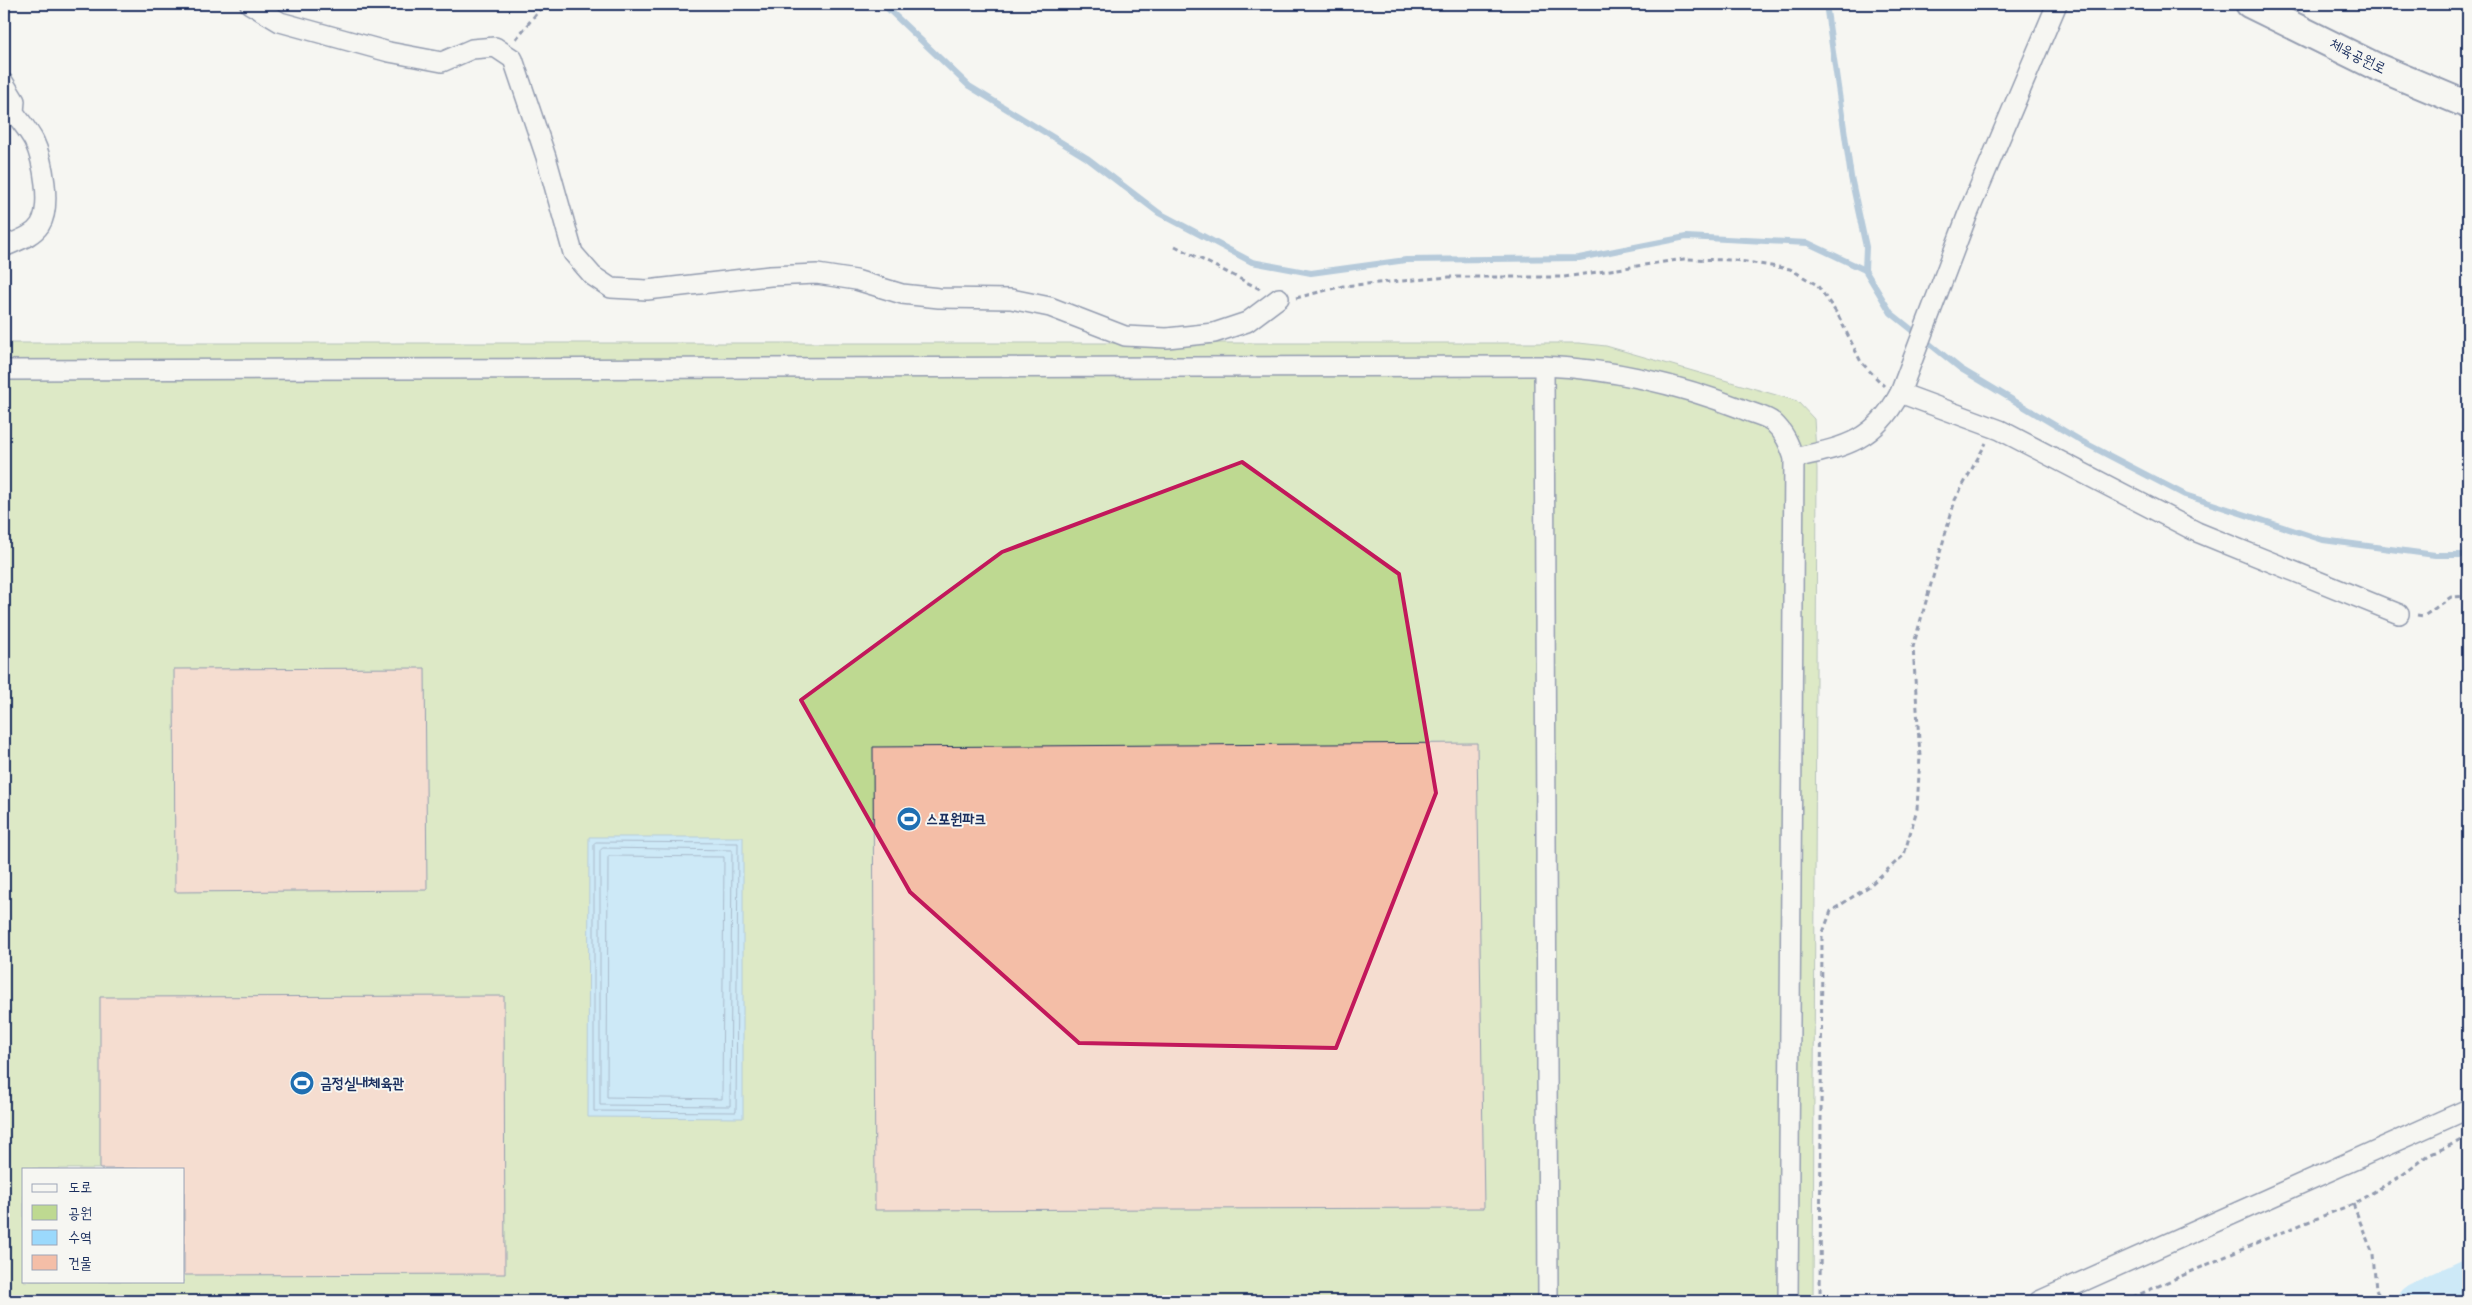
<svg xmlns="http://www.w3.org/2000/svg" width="2472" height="1305" viewBox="0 0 2472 1305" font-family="Mynerve,'Poor Story',sans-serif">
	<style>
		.green { fill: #bed991; stroke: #6c8478; fill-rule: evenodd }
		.water { fill: #9bd9fc; stroke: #6895bd }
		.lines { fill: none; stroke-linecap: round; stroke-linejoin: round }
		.shore { stroke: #4e739d; stroke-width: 1 }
		.stream { stroke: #6895bd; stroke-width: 6 }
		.river { stroke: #9bd9fc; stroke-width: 36 }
		.building { fill: #f4bea7; stroke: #1b2f5e }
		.street-casing { stroke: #1b2f5e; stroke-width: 22 }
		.secondary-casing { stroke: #1b2f5e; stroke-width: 30 }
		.path { stroke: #1b2f5e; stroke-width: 3; stroke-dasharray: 5 4; stroke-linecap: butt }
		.street { stroke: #f6f6f2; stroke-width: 19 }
		.secondary { stroke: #f6f6f2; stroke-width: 26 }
		.marked { fill: none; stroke: #c2185b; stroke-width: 4; stroke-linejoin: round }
		.labels { text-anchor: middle; stroke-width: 4; stroke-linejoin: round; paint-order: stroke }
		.street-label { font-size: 15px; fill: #1b2f5e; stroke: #f6f6f2 }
		.poi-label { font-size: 15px; font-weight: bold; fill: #1b2f5e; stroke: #f6f6f2; text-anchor: start }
	</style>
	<rect width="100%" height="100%" fill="#f6f6f2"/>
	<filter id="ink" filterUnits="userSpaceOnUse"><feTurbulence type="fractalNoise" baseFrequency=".02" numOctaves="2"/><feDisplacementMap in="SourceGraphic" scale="10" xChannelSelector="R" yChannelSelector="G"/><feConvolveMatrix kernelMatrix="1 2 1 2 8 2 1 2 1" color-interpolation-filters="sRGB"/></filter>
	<g filter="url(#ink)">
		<!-- green -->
		<path class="green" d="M4,343H1579L1606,346L1797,401L1814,419L1817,469L1813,1301H4ZM24,1169H184V1281H24Z"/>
		<!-- water -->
		<path class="water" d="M589,837H743V1118L588,1117Z"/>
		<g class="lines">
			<!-- shore -->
			<g class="shore">
				<path d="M596,842L738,843L736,1112L594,1111V844Z"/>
				<path d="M603,848L732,850L730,1106L600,1105V851Z"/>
				<path d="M610,856L724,857L722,1099L607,1097L608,858Z"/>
			</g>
			<!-- stream -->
			<g class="stream">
				<path d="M883,4L969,86L1087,158L1159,213L1252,262L1311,273L1406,260L1579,258L1686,237L1808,243L1865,270L1891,313L1961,369L2083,442L2185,495L2323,540L2435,555H2468"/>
				<path d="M1826,4L1851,177L1866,247L1865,270"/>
			</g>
			<!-- river -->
			<path class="river" d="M2416,1301L2468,1277"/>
		</g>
		<!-- building -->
		<g class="building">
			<path d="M425,668L427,890L175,892L174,669Z"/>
			<path d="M1477,743L1484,1208L875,1210L873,747Z"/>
			<path d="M504,996L505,1274L184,1275V1169H100V997Z"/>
		</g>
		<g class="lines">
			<defs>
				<g id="street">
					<path d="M250,4L280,22L389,52L442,62L472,49L495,47L513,59L546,157L573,253L593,276L611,288L647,290L770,276L817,274L856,280L902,294L939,298L1011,299L1050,307L1125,336L1167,338L1214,333L1247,322L1279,298"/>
					<path d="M4,83L15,101L14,112C20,121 29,131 34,141C43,160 52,206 40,225C32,237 16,241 4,247"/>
					<path d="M1544,366L1548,1301"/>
					<path d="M4,370L1544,366C1613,369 1678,384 1742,409C1751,413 1766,416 1773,422C1785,433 1789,444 1794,458L1788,1301"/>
					<path d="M1900,393L2000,430L2197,532L2399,614"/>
					<path d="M1794,458C1844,447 1874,442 1900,393L1967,216L2057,4"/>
					<path d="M2039,1301L2468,1109"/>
				</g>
				<path id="secondary" d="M2249,4L2375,66L2468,105"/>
			</defs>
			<!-- street casing -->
			<use href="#street" class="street-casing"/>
			<!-- secondary casing -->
			<use href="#secondary" class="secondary-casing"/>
			<!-- path -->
			<g class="path">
				<path d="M516,39L544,4"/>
				<path d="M1175,246L1260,289"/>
				<path d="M1296,298L1343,286L1449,277H1564L1684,259L1734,260L1790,269L1817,285L1838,315L1861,362L1884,386"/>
				<path d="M2417,615L2424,616L2451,597L2468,596"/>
				<path d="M2353,1204L2373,1254L2376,1290L2382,1301"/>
				<path d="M1820,1301L1822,935L1831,911L1868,887L1904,855L1917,809L1920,756L1913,647L1955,500L1986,443"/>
				<path d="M2124,1301L2275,1235L2353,1204L2401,1176L2429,1155L2468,1137"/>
			</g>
			<!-- street -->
			<use href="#street" class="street"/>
			<!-- secondary -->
			<use href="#secondary" class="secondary"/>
		</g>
	</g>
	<!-- marked area -->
	<path d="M0 0H2472V1305H0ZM1242,462L1399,574L1436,793L1336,1048L1079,1043L910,892L801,700L1002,552Z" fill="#f6f6f2" fill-opacity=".55" fill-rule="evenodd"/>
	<path class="marked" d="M1242,462L1399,574L1436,793L1336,1048L1079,1043L910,892L801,700L1002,552Z"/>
	<!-- icons -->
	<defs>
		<symbol id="stadium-disc" viewBox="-11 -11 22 22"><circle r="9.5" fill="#1f6fb2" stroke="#f6f6f2"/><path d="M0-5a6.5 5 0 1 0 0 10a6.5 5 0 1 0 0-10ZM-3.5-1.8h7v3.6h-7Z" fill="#fff"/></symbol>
	</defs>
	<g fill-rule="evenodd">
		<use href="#stadium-disc" x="895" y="805" width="28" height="28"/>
		<use href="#stadium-disc" x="288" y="1069" width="28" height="28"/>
	</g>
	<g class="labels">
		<!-- street labels -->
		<g class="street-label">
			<text transform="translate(2358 56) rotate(26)" y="5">체육공원로</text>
		</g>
		<!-- poi labels -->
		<g class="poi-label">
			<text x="926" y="824">스포원파크</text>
			<text x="320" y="1088">금정실내체육관</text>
		</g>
	</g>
	<!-- margin -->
	<rect width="2472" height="1305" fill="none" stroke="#f6f6f2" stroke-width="20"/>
	<rect x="10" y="10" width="2452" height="1285" fill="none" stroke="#1b2f5e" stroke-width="2" filter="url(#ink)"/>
	<!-- legend -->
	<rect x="22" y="1168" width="162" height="115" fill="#f6f6f2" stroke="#9ea6b7"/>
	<rect x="32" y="1184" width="25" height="8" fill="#f6f6f2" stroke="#9ea6b7"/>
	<text x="68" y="1192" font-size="15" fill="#1b2f5e">도로</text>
	<rect x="32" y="1205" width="25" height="15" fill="#bed991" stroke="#9ea6b7"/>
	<text x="68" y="1218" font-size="15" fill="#1b2f5e">공원</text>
	<rect x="32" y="1230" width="25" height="15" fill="#9bd9fc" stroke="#9ea6b7"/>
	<text x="68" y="1242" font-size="15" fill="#1b2f5e">수역</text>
	<rect x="32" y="1255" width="25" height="15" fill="#f4bea7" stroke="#9ea6b7"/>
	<text x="68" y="1268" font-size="15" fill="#1b2f5e">건물</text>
</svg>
